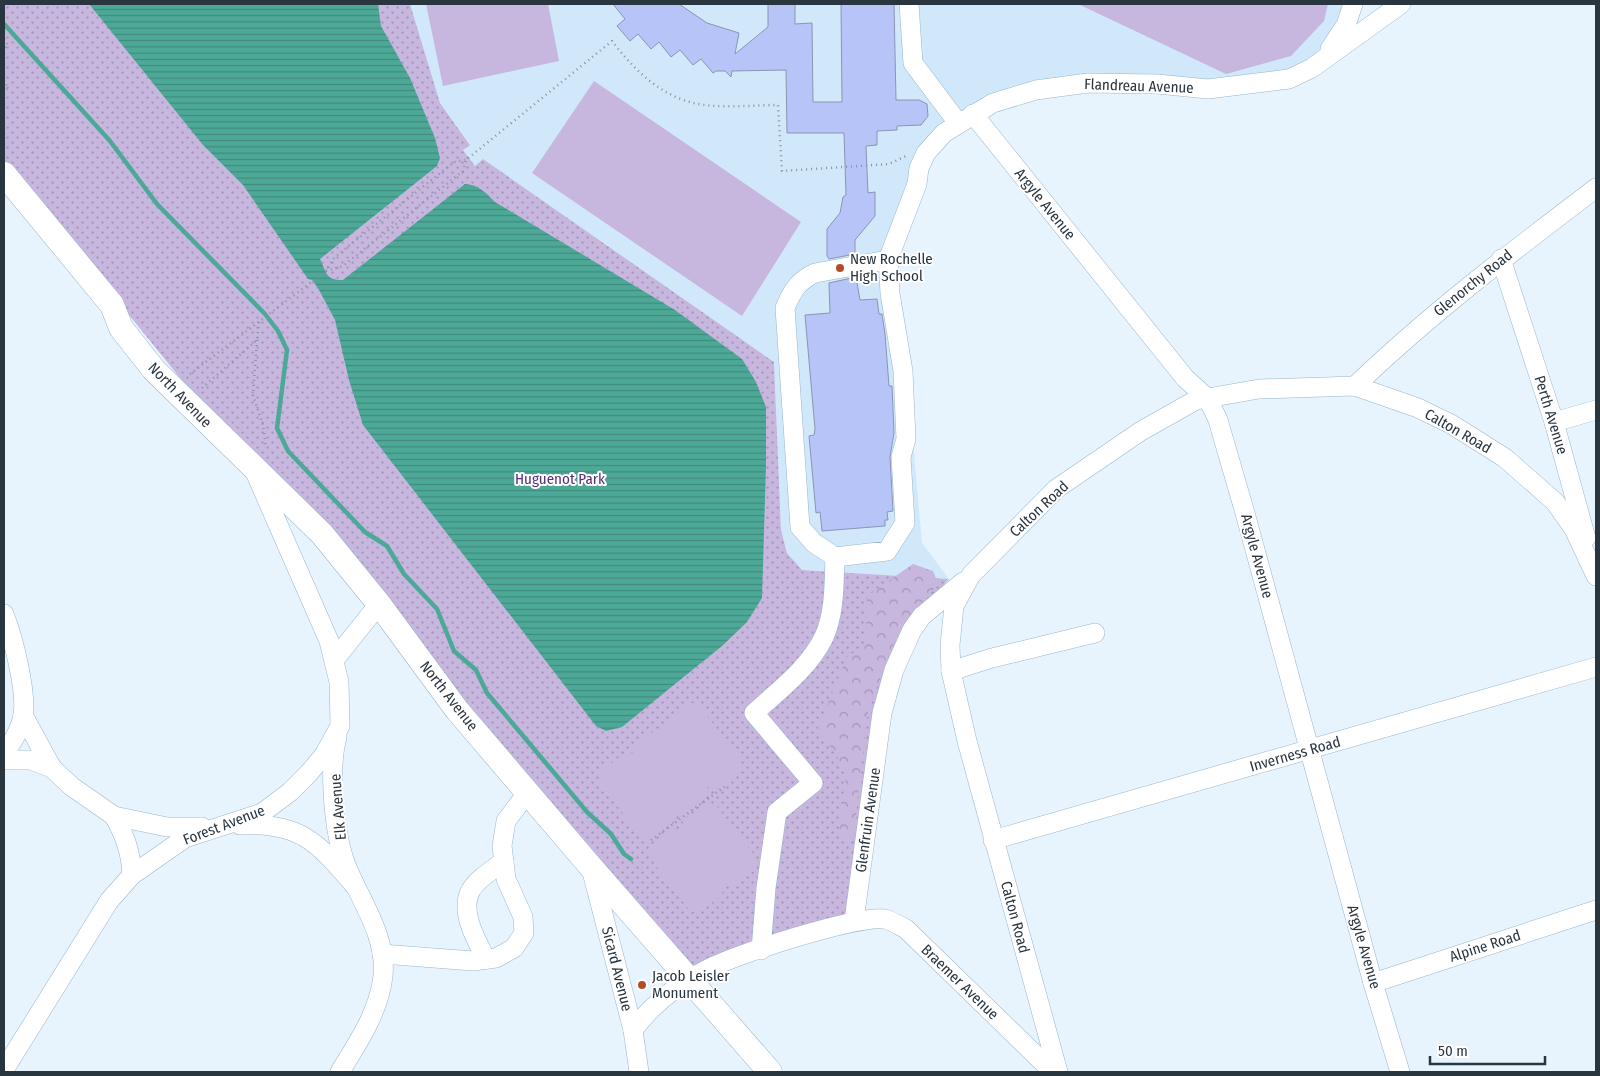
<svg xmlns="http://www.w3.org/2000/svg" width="1600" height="1076" viewBox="0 0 1600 1076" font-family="'Fira Sans Condensed',sans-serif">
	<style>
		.built { fill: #d1e8fb }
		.green { fill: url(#green-dots) }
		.forest { fill: url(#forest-crowns) }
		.pitch { fill: #c7b6dd }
		.water { fill: url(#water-rules) }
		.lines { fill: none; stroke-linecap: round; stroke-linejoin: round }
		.stream { stroke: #4da997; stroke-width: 4.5 }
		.building { fill: #b6c4f7; stroke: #8b94b4 }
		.minor-casing { stroke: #97b6ce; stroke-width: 20 }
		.major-casing { stroke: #97b6ce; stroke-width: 25 }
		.path { stroke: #87949e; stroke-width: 2.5; stroke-dasharray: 1 4; stroke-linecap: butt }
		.minor { stroke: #fff; stroke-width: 19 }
		.major { stroke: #fff; stroke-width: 24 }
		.poi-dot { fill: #b44c27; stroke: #fff; stroke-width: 2 }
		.labels { text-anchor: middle; stroke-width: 4; stroke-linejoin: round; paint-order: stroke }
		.street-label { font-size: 15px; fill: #29353f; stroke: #fff }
		.poi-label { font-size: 15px; fill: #29353f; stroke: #fff; text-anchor: start }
		.park-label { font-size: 15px; fill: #542f78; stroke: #fff }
	</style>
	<defs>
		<pattern id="green-dots" width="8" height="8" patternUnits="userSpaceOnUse" patternTransform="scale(1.25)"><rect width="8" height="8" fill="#c7b6dd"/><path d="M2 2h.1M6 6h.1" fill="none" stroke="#a295b5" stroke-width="1.8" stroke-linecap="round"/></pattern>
		<pattern id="forest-crowns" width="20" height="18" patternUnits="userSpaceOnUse" patternTransform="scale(1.25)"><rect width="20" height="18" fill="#c7b6dd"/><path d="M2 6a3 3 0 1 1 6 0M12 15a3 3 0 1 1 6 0" fill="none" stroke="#a295b5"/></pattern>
		<pattern id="water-rules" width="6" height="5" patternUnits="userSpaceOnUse" patternTransform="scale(1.25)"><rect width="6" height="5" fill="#4da997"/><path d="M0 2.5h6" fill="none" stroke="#408a7d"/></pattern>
	</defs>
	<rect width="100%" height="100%" fill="#e7f4fe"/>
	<!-- built -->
	<path class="built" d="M410,4H1345L1339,23L1323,47L1301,66L1263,77L1212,84L1037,82L986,96L946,125L929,158L897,264L922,543L949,579L802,570L787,553L781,530L774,362L483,159L475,166L463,150L470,144L440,103Z"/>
	<!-- green -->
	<path class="green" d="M4,4H410L440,103L470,145L463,150L475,166L483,159L774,362L781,530L787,553L802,570L949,579L919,613L881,690L849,917L689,968L189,389L4,161Z"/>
	<!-- forest -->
	<path class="forest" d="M913,564L933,571L937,581L935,587L892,647L868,712L853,838L845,841C829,816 848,801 845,776C842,756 825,745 818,728L847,657L866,644L867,596Z"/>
	<!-- pitch -->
	<g class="pitch">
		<path d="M426,4H548L559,61L443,86Z"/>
		<path d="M1078,4H1328L1324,21L1291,56L1226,74Z"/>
		<path d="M594,81L801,222L742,316L532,173Z"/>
		<path d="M691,703L698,704L741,760L740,771L717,789L708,786L707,796L683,814L674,812L673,822L649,840L641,837L599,782V773L623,754L632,756L633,747L657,729L665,730L667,721Z"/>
		<path d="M708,803L715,804L758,860L756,869L733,887L724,886L722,895L699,913L690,911L649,856V847L674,829L682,830L683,820Z"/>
	</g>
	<!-- water -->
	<path class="water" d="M89,4H378L381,26L410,78L435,138L440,158L437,166L320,259C327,273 325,280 343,280L465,184C479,185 485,192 495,202L675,310L742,359L756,382L766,407V466L762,598L747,622L722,646L622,727L606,731L596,726L363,425L349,380L335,320L318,288L312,280L308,279L243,185L203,145Z"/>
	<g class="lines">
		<!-- stream -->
		<path class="stream" d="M4,24L110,141L157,204L265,314L278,331L287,350L277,428L288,451L365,532L387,546L404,574L437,609L454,651L476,670L487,693L587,812L611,834L624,854L631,859"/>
	</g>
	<!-- building -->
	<g class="building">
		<path d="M613,4H679L707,23L739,33L735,54L768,27V4H795V24L812,23L813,102H842L841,4H894L896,100H919L927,104L928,116L921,125L897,126V130L877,131V145L866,146L868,193L875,192V216L855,240V254L829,259L827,256V229L840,213L843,197L846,195L844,133H787L786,70L732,71L731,77L725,71H716L713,73L701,59L693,65L680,50L671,57L659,42L651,49L638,34L630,41L617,26L625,19Z"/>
		<path d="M856,277L860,300L877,299L879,314H882L885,334L889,386H892L894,433L890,457L893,511L887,512L888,520H885V526L822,531L820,512L816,513L809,436L814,435L815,429L805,315L830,313L829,283Z"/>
	</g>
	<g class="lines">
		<defs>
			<g id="minor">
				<path d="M909,4L913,63L958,123"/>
				<path d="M1330,49L1346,25L1353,4"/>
				<path d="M973,114L1185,378L1208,399L1218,420L1245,513L1373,983L1400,1072"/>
				<path d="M1501,259L1554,422L1586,538"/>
				<path d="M888,260L815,273C798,281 792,291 785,308L800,527L814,543L835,557L887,551L905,523L901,457L906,439L903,371L890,293L888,260L917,184L919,168L926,153L944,133L993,103L1036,90L1088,83L1157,84L1208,89L1289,79L1312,68L1401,4"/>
				<path d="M1355,386C1430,314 1513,251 1596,188"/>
				<path d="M1554,422L1596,410"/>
				<path d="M4,614C13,637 27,691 23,715C21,728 12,744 4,753"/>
				<path d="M335,659L379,604"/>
				<path d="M951,671L992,658L1095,633"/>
				<path d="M23,715L52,768L71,786L114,816L167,827H202"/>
				<path d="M337,737C328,771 334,833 346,865C360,900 387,936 383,976C379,1012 358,1042 340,1072"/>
				<path d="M4,760H31L52,768"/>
				<path d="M114,816C125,836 131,852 132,875"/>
				<path d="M240,825C301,822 318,843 355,886"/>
				<path d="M993,840L1596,667"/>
				<path d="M591,868L633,1030L639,1072"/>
				<path d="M854,921L882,713L894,670L912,630L922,616L963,582"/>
				<path d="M761,950L766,888L777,812L813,783L754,713C779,690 809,668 824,637C835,613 834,582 835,557"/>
				<path d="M382,954L473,961L496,958L514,948L524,933L523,917L506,879L502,846L506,821L528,792"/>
				<path d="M486,959C476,940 459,910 471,890C477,879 494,869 504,861"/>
				<path d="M1373,983L1596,910"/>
				<path d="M633,1030C652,1005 678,984 706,970C733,955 857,915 885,919C892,921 900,926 906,929L1053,1072"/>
				<path d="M4,1070L109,901L132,875L185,838L262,813L290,792L309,773L324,755L340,726L339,682L329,641L255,472"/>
				<path d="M1058,1072L967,741L951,671L950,645L954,606L971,575L1056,489L1141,431L1196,400L1259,389L1355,386L1418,408L1451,424L1505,458L1555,502L1574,529L1596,576"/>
			</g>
			<path id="major" d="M4,174L112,305L121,328L154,370L322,534L379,604L457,710L591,867L770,1072"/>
		</defs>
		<!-- minor casing -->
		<use href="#minor" class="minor-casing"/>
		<!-- major casing -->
		<use href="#major" class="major-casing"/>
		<!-- path -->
		<g class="path">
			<path d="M4,39L8,45L4,48"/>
			<path d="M4,80L8,88L4,91"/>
			<path d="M326,271L343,266L463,171L466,160L612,41C636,72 664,100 705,105C729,108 755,105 778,105L782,171L889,164L906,156"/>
			<path d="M257,340L253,395L263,425L266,448"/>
			<path d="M190,374L326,271L335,257L454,162L465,160"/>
			<path d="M202,388L257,340L259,322"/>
			<path d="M651,840L727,785"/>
		</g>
		<!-- minor -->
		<use href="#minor" class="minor"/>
		<!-- major -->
		<use href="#major" class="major"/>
	</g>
	<!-- markers -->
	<g class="poi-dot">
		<circle cx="840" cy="268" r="5"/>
		<circle cx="642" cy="985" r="5"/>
	</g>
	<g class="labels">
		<!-- street labels -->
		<g class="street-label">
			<text transform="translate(1139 86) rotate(2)" y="5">Flandreau Avenue</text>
			<text transform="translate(1045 204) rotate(51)" y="5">Argyle Avenue</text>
			<text transform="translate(1473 283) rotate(-39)" y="5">Glenorchy Road</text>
			<text transform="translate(180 395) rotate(46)" y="5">North Avenue</text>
			<text transform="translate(1551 415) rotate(73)" y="5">Perth Avenue</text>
			<text transform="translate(1458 431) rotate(30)" y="5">Calton Road</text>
			<text transform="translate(1039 509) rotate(-43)" y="5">Calton Road</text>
			<text transform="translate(1257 556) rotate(75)" y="5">Argyle Avenue</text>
			<text transform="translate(449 696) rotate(52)" y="5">North Avenue</text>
			<text transform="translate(1295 754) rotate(-16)" y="5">Inverness Road</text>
			<text transform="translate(338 807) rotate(-95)" y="5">Elk Avenue</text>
			<text transform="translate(868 820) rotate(-82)" y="5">Glenfruin Avenue</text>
			<text transform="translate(224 825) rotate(-21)" y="5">Forest Avenue</text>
			<text transform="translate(1015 917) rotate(75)" y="5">Calton Road</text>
			<text transform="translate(1485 946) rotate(-18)" y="5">Alpine Road</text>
			<text transform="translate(1364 947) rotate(74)" y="5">Argyle Avenue</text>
			<text transform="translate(617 969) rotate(76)" y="5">Sicard Avenue</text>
			<text transform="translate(960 982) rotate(44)" y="5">Braemer Avenue</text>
		</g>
		<!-- poi labels -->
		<g class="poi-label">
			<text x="850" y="264">New Rochelle<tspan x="850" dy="17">High School</tspan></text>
			<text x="652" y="981">Jacob Leisler<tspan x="652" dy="17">Monument</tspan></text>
		</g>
		<!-- park labels -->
		<g class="park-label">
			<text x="560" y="484">Huguenot Park</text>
		</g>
	</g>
	<!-- border -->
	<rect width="1600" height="1076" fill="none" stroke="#29353f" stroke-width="10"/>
	<!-- scale -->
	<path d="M1430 1056v8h115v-8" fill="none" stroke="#29353f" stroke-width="2.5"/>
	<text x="1438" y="1056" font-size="15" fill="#29353f" stroke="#ffffff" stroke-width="4" paint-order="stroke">50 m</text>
</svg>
